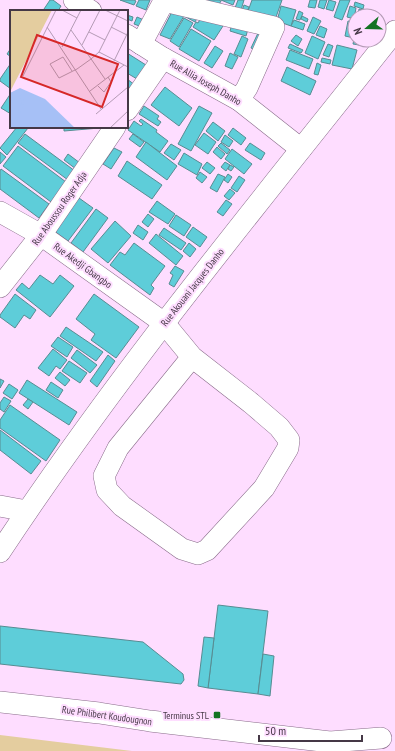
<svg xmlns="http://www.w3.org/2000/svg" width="395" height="751" viewBox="0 0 395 751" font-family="'PT Sans Narrow',sans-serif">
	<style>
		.green { fill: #e4cd9f }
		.building { fill: #5ecdd9; stroke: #578c92 }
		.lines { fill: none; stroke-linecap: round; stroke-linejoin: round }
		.minor-casing { stroke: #896c8a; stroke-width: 22 }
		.minor { stroke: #fff; stroke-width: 21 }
		.poi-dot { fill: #147322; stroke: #feddff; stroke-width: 1.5 }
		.labels { text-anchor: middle; stroke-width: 4; stroke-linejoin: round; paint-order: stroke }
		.street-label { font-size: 10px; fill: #453846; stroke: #feddff }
		.poi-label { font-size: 10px; fill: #453846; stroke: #feddff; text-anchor: end }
		.inset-river { fill: none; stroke: #a6c0f6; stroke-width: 2 }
		.inset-road { fill: none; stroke: #b49bb5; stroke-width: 1 }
		.view { fill: #d62828; fill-opacity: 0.15; stroke: #d62828; stroke-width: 2 }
		.inset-edge { fill: none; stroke: #453846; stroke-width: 2 }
	</style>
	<rect width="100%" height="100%" fill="#feddff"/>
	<!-- green -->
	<path class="green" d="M0,735L132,751H0Z"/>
	<!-- building -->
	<g class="building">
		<path d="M50,0H53L61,6L58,11H47L44,9Z"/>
		<path d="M120,0H134L136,1L134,5Z"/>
		<path d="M139,0H150L146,10L136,6Z"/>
		<path d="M204,0H219L221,1L218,6Z"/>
		<path d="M221,0H235L233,5Z"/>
		<path d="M238,0H244L241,10L235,8Z"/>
		<path d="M252,0H282L275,20L248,11Z"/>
		<path d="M310,0H317L315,8L308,7Z"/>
		<path d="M320,0H327L324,9L318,7Z"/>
		<path d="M329,0L336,2L333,11L326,9Z"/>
		<path d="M340,0H350L342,20L334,17Z"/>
		<path d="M355,2L364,5L363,9L354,6Z"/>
		<path d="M244,5L249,7L247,12L242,10Z"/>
		<path d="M175,6L199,15L195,22L184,16L170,39L160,35Z"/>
		<path d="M281,6L296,10L291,26L277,21Z"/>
		<path d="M350,6L356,8L354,19L347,17Z"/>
		<path d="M359,9L368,11L367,16H358Z"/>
		<path d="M299,11L303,13L300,20L296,19Z"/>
		<path d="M203,14L223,26L214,40L193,27L196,22L198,23Z"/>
		<path d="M127,15L133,17L132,21L127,19Z"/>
		<path d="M302,16L308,19L307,22L301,19Z"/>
		<path d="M137,17L144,20L142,27L134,24Z"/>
		<path d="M313,17L321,21L314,34L307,31Z"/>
		<path d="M184,18L193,23L179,47L170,41Z"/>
		<path d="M294,20L305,24L303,30L291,26Z"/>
		<path d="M348,21L355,22L354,38L345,36Z"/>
		<path d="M232,24L248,29L246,36L230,31Z"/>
		<path d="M320,26L327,29L324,38L316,35Z"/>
		<path d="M191,29L211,41L199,61L179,49Z"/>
		<path d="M258,33L266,37L260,52L251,48Z"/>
		<path d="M355,34V40H360L359,45L353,44Z"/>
		<path d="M296,35L302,39L298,46L291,41Z"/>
		<path d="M242,36L248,39L241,57L234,54Z"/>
		<path d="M312,36L325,42L318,59L305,53Z"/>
		<path d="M290,44L303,50L301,53L288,48Z"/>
		<path d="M328,44L333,46L329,57L323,55Z"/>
		<path d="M337,45L357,50L352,69L332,65Z"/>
		<path d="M215,46L223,51L212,68L204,63Z"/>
		<path d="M11,48V57L7,54Z"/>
		<path d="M290,50L313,59L309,69L286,60Z"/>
		<path d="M127,53L146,65L137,79L127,73Z"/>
		<path d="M230,53L238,57L232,69L225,66Z"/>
		<path d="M322,58L331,60L330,64L321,62Z"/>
		<path d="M11,63V89L0,81V79Z"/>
		<path d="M317,63L321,65L318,75L314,74Z"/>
		<path d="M287,67L316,81L310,95L281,81Z"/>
		<path d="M127,79L135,85L131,90L127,87Z"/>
		<path d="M165,87L192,108L179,126L151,105Z"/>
		<path d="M11,93V114L1,108Z"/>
		<path d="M144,106L159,116L157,119L161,122L158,126L139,114Z"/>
		<path d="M199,106L212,113L191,151L178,144Z"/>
		<path d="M141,119L157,130L156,132L168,141L160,152L128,130L134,121L141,126L143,124L139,121Z"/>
		<path d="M213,122L225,131L218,141L206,131Z"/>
		<path d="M17,127L28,128L7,155L0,148Z"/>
		<path d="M64,127H111L64,131Z"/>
		<path d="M233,128L246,138L241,145L228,135Z"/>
		<path d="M204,133L216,142L208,154L195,145Z"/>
		<path d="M25,134L75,171L68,180L18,143Z"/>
		<path d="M133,134L144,142L140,147L129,139Z"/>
		<path d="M225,135L233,141L229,147L221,142Z"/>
		<path d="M146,142L177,166L167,180L136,157Z"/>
		<path d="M221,143L230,150L227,154L218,146Z"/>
		<path d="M250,143L265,153L261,160L245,150Z"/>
		<path d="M171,144L181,150L174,160L164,153Z"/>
		<path d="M18,146L66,182L51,202L3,166Z"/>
		<path d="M217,147L225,154L221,159L213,152Z"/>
		<path d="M114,148L122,152L111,169L103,164Z"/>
		<path d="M232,149L252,164L244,174L225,159Z"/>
		<path d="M0,152L6,157L0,164Z"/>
		<path d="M184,153L202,164L197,175L178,164Z"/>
		<path d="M68,154L80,163L76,169L64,160Z"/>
		<path d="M127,161L162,185L152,199L118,176Z"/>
		<path d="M207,162L215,168L210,174L202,168Z"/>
		<path d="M225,162L230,165L226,171L221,167Z"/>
		<path d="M230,165L234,167L231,171L228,169Z"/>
		<path d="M1,169L49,204L39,218L0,189V171Z"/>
		<path d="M200,172L207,177L202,183L196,178Z"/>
		<path d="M218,174L225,177L217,192L210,188Z"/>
		<path d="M228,174L232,177L228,183L224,180Z"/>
		<path d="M239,176L245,180L237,192L231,188Z"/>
		<path d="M230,189L235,193L229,200L224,196Z"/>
		<path d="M79,198L93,208L68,241L54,231Z"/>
		<path d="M226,200L232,204L223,216L217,212Z"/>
		<path d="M157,201L175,214L168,224L149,212Z"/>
		<path d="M96,209L108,218L83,252L71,243Z"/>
		<path d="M148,214L154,219L148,227L142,222Z"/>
		<path d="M176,215L191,225L184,236L169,226Z"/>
		<path d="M115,221L131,236L108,263L91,249Z"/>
		<path d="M138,225L148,232L143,240L133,233Z"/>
		<path d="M193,227L207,237L200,247L186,237Z"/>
		<path d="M164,228L186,243L181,250L159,235Z"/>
		<path d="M156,234L183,256L176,265L149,243Z"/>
		<path d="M134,243L165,266L151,285L154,288L150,295L110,265L120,252L125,255Z"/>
		<path d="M189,243L196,249L190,257L183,251Z"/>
		<path d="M175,266L184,271L174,287L169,284L173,275L170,273Z"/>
		<path d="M40,275L53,284L60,275L74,286L50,317L16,290L22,283L29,289Z"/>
		<path d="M15,294L36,310L30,319L24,315L15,328L0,317V315Z"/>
		<path d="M94,294L139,327L116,358L91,340L95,334L76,319Z"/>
		<path d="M66,327L103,352L96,361L60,336Z"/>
		<path d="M58,337L73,347L67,357L51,346Z"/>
		<path d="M53,349L67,360L60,369L56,366L49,376L38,368Z"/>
		<path d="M77,350L97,365L90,373L71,358Z"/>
		<path d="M108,355L115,361L97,387L90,381Z"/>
		<path d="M69,361L87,373L80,383L62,371Z"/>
		<path d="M60,372L70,380L65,386L55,378Z"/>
		<path d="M0,379L4,381L0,388Z"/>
		<path d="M27,380L77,412L69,425L19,393Z"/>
		<path d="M51,382L63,390L58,398L46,390Z"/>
		<path d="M9,384L18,390L12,399L3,393Z"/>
		<path d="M4,397L11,401L4,412L0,409V403Z"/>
		<path d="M28,399L33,402L28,409L23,405Z"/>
		<path d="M10,405L60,440L46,461L0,428V420Z"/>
		<path d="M0,430L41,461L31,474L0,450Z"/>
		<path d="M218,605L268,611L258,694L208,688Z"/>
		<path d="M0,626L143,642L183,674L184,680L181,684L0,664Z"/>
		<path d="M204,637L214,638L208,688L198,686Z"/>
		<path d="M263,654L274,656L270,696L258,694Z"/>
	</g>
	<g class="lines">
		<defs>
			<g id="minor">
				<path d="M74,0L91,11"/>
				<path d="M127,35L163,58L239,100L301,149"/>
				<path d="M141,44L164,1L274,27L247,88L239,100"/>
				<path d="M127,110L163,58"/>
				<path d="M0,212L41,235L164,323L192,357L251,403L279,427L289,440L288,448L264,488L207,550L198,554L182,549L122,506L107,490L104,476L118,448L192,357"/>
				<path d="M0,287L41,235L115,127"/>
				<path d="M0,506L27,511"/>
				<path d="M0,552C120,370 260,202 395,31"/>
				<path d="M0,702L99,713L150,721L330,742L381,738"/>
			</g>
		</defs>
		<!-- minor casing -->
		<use href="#minor" class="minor-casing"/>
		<!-- minor -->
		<use href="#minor" class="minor"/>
	</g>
	<!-- markers -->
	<rect class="poi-dot" x="213" y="711" width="8" height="8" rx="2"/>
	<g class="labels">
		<!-- street labels -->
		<g class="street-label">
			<text transform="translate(206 82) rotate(30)" y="4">Rue Allia Joseph Danho</text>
			<text transform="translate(59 208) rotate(-55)" y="4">Rue Aboussou Roger Adja</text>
			<text transform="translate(83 265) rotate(36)" y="4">Rue Akedji Gbangbo</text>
			<text transform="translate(192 287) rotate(-52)" y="4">Rue Akouani Jacques Danho</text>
			<text transform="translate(107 715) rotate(8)" y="4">Rue Philibert Koudougnon</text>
		</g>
		<!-- poi labels -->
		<g class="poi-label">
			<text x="209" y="719">Terminus STL</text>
		</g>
	</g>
	<!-- overview -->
	<g transform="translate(10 10)">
		<rect width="118" height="118" fill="#feddff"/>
		<path d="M0,0H42L0,82Z" fill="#e4cd9f"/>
		<path d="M10,78L35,89L65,118H0V83Z" fill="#a6c0f6"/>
		<path class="inset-river" d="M0,93L11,86L13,92L3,118"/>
		<path class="inset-road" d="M52,0L67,8M95,0L118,11M37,17L91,99M101,17L117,25M61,20L95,69M79,22L95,30M72,35L90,0M52,37L71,0M89,42L118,57M104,51L118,22M62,61L53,47L40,54L49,68L67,59L81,49L89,42L110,0M13,66L46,0M88,76L94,82L101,72L98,67M80,81L114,55M86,104L118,77M100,118L118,101"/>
		<path class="view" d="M27,25L108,54L92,97L11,67Z"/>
		<rect width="118" height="118" class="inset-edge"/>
	</g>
	<!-- north arrow -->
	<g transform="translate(367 28) rotate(250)"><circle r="19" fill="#feddff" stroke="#b49bb5"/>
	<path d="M0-3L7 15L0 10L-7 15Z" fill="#147322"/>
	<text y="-6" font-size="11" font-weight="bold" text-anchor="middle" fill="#453846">N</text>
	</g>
	<!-- scale -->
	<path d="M259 735v6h103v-6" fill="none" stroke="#453846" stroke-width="2"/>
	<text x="265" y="735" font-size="12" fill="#453846" stroke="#feddff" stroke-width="3" paint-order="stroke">50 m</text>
</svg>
